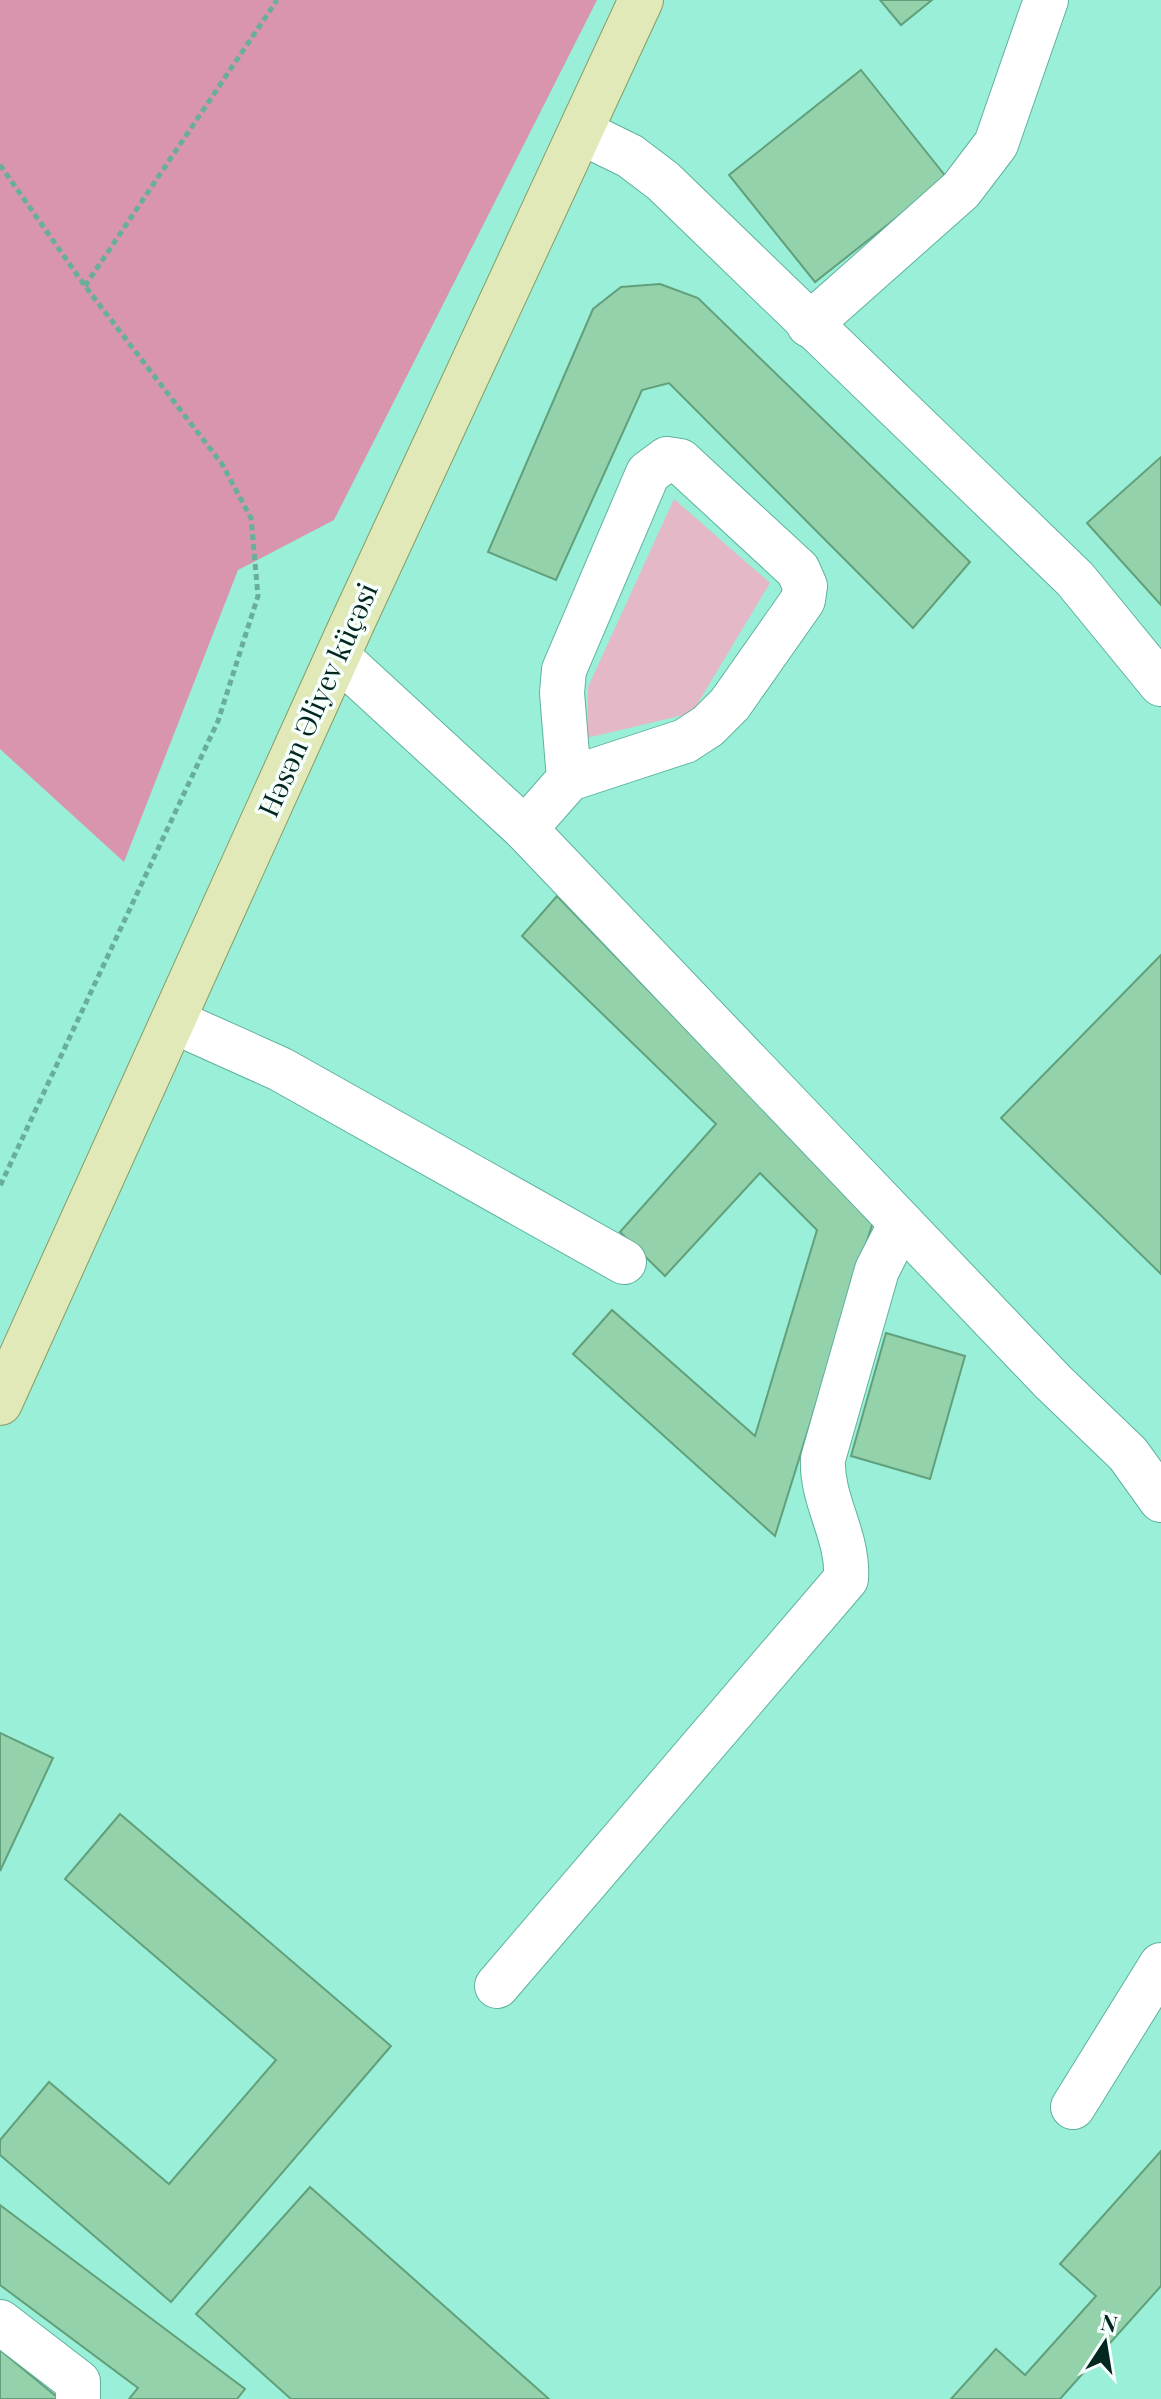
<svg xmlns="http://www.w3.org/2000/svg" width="1161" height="2399" viewBox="0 0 1161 2399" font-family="'Playfair Display',serif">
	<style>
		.green { fill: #e4b8c7 }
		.forest { fill: #d895ad }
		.building { fill: #93d2aa; stroke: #61a07a; stroke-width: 2 }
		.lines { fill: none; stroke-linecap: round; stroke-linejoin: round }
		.minor-casing { stroke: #5eb29e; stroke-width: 46 }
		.major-casing { stroke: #869c64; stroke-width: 46 }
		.path { stroke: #69ae9d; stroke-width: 5; stroke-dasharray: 6 4; stroke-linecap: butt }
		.minor { stroke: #fff; stroke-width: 44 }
		.major { stroke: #e1e9b8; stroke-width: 44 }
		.labels { text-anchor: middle; stroke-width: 7; stroke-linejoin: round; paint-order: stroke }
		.street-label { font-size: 28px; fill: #022720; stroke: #f7fffc }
	</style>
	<rect width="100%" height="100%" fill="#9aefd9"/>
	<!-- green -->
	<path class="green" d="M674,499L770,583L692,713L587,738L588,687Z"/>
	<!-- forest -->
	<path class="forest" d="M0,0H597L334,520L238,570L124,862L0,749Z"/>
	<!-- building -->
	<g class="building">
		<path d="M880,0H932L901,25Z"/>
		<path d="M861,70L947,178L815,282L729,175Z"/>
		<path d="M660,284L698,298L970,562L913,628L669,383L642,390L556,580L488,552L593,309L621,287Z"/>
		<path d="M1161,457V605L1087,523Z"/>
		<path d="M557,896L873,1222L775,1536L573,1354L612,1310L755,1436L817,1230L760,1173L665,1276L620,1232L716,1124L522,936Z"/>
		<path d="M1161,955V1274L1001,1118Z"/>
		<path d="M886,1333L965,1356L930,1479L851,1456Z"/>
		<path d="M0,1733L53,1758L0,1871Z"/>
		<path d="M120,1814L391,2046L171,2302L0,2155V2140L49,2082L169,2184L276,2060L65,1879Z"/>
		<path d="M1161,2151V2286L1060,2399H951L996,2349L1025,2375L1096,2296L1060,2264Z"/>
		<path d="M310,2187L549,2399H291L196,2314Z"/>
		<path d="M0,2205L245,2389L237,2399H129L138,2388L0,2285Z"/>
		<path d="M0,2350L57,2397L56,2399H0Z"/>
	</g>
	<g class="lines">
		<defs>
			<g id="minor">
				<path d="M581,132L630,156L663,181L1075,579L1161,684"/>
				<path d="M809,325L961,190L996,144L1046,0"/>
				<path d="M338,657L525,829L1053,1382L1128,1454L1161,1500"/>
				<path d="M525,829L569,779L685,741L708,726L730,704L803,600L805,586L798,570L680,461L667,459L648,473L564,670L562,693L569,779"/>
				<path d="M173,1021L280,1069L624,1262"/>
				<path d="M497,1986L846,1579C849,1536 821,1501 823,1459L877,1270L901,1223"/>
				<path d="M1073,2107L1161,1965"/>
				<path d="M0,2322L78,2382V2399"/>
			</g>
			<path id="major" d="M0,1403L351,626L641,0"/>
		</defs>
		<!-- minor casing -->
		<use href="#minor" class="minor-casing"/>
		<!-- major casing -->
		<use href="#major" class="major-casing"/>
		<!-- path -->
		<g class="path">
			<path d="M0,165L85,286L222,464L251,518L258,596L218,721L0,1186"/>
			<path d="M85,286L277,0"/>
		</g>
		<!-- minor -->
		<use href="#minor" class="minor"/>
		<!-- major -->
		<use href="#major" class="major"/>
	</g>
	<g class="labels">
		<!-- street labels -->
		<g class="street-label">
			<text transform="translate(318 700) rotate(-66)" y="10">Həsən Əliyev küçəsi</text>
		</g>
	</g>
	<!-- north arrow -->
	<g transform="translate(1105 2343) rotate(12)" stroke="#f7fffc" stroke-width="6" paint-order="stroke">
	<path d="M0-6L14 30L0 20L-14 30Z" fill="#022720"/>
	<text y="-12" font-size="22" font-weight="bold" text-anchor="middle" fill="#022720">N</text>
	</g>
</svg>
